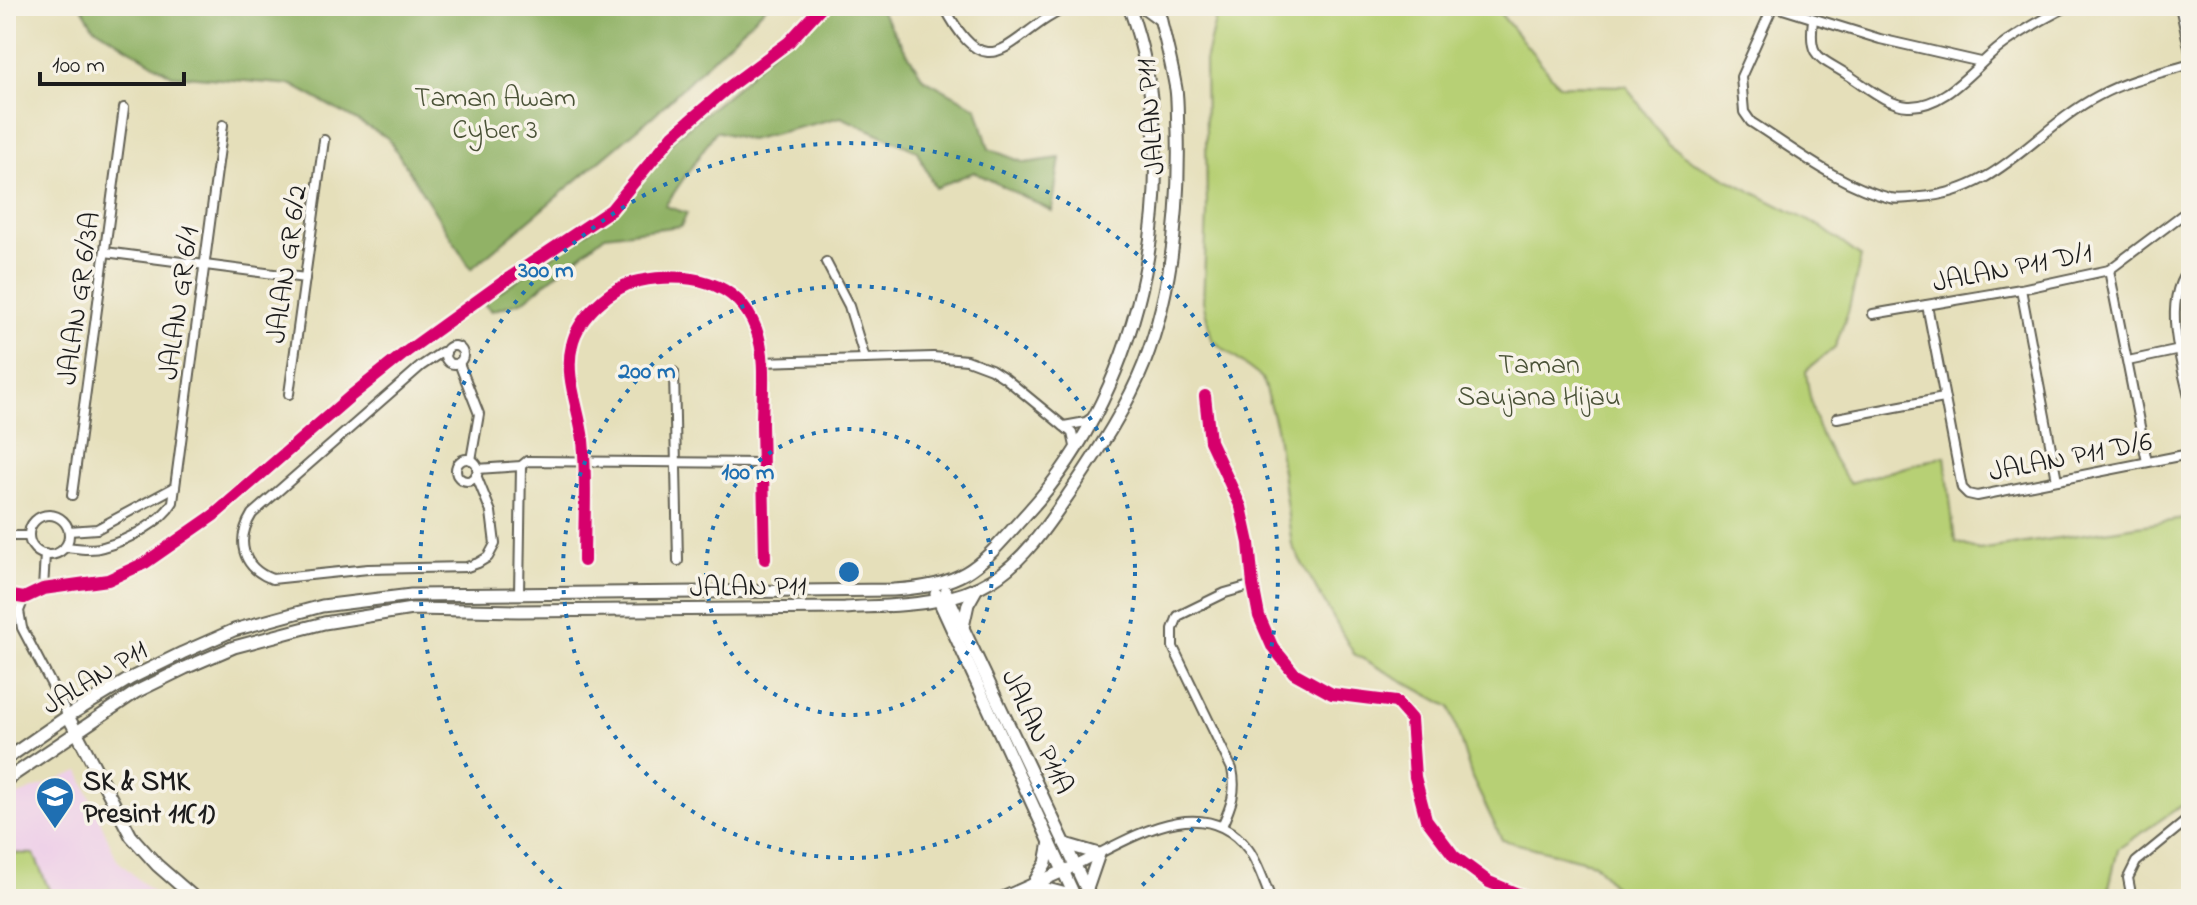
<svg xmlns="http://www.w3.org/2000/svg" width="2197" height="905" viewBox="0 0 2197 905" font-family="'Indie Flower',sans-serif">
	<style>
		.built { fill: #eed0e8 }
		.green { fill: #b7d075; stroke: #6a7648; stroke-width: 2 }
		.forest { fill: #91b266; stroke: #566741; stroke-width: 2 }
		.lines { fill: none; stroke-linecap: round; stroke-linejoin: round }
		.street-casing { stroke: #626053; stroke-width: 12 }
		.secondary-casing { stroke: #626053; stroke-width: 15 }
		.street { stroke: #fff; stroke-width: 8 }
		.secondary { stroke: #fff; stroke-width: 11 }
		.cycleway-casing { stroke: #f7f3e8; stroke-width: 17 }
		.cycleway { stroke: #d6006c; stroke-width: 12 }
		.ring { fill: none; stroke: #1f6fb2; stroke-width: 4; stroke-dasharray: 4 8 }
		.labels { text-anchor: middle; stroke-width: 7; stroke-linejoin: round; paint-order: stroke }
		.park-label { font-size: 28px; fill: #4a5237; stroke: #f7f3e8 }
		.street-label { font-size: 28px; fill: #1c1c1c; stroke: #f7f3e8 }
		.poi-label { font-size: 28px; font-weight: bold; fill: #1c1c1c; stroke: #f7f3e8; text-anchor: start }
		.centre { fill: #1f6fb2; stroke: #f7f3e8; stroke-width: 4 }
		.ring-label { font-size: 24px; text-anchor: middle; font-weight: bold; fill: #1f6fb2; stroke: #f7f3e8; stroke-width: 7; stroke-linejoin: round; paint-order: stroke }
	</style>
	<rect width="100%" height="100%" fill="#f7f3e8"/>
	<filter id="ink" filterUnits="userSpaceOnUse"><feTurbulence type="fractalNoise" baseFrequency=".0125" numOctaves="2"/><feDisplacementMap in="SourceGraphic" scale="16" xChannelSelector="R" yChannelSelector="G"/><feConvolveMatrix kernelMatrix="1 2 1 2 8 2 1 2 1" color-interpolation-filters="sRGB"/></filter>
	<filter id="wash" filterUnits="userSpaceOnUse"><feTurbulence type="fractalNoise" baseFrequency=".006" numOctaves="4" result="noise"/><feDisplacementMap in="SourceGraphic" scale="32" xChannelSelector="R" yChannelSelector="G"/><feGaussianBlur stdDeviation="1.8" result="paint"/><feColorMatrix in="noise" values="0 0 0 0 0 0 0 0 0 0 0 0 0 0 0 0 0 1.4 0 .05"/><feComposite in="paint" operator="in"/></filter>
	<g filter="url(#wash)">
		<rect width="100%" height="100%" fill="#e5dfba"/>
		<!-- built -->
		<path class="built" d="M79,771L117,860L160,899H6V800Z"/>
		<!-- green -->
		<g class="green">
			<path d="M1224,6L1495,7L1559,85L1626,86L1668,144L1692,161L1821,227L1861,257L1848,312L1835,347L1806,371C1812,421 1821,441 1849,483L1945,456L1955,542L1979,550L2191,518V799L2118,849L2109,887L2118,899H1625L1594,863L1502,840L1472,778L1450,707L1354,654L1292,546L1276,427L1262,378L1212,340L1203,301L1207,213L1205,61L1218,8Z"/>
			<path d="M6,853L34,854L53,899H6Z"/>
		</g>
		<!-- forest -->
		<g class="forest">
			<path d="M81,6H767L654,115L471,269L388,138L292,85L172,75L93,26Z"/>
			<path d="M816,6H878L923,78L977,108L989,149L1025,163L1060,158L1052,211L974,172L935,188L917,151L841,117L749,140L716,131L665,206L687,213L681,226L605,235L523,301L491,311L483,303L618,211L675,138L738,86Z"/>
		</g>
	</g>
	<g filter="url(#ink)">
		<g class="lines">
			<defs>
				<g id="street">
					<path d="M944,6C991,97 1011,29 1071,6"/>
					<path d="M1773,6L1741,77L1744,112L1751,122C1795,150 1840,186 1890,198C1900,200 1911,198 1921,197C1999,192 2035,129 2098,96C2127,80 2160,73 2191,64"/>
					<path d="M1773,6L1880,39L1981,62"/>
					<path d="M2180,6L2191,57"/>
					<path d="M1813,20C1808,58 1818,56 1848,75C1866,86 1887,105 1908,106C1945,108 1974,67 2000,47C2021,31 2045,18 2069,6"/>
					<path d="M105,252L305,278"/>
					<path d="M826,262L849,306L865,359"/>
					<path d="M2191,267C2159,299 2183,367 2191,406"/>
					<path d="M2109,270L2147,462"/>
					<path d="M2021,289L2057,480"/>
					<path d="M1927,305L1962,488L1968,494L1977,496L2189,454"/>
					<path d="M1873,314L2021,289L2109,270L2182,215L2191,213"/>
					<circle cx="454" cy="355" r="9"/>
					<path d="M446,353L442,352L421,366L252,514C236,540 241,567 272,579L368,569L467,567L478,563L488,557L495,544L491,512L476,475"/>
					<path d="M2128,361L2180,350"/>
					<path d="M761,362L933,357L967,360L991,369L1005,378L1072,433L1075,446"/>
					<path d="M459,363L479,414L471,460"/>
					<path d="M674,372L678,561"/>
					<path d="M289,394L324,140"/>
					<path d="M1205,396L1210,441L1241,507L1249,543L1253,585L1259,616L1272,646L1294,673L1332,694L1396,702L1411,719L1415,777L1426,819L1454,856L1489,882L1530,899"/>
					<path d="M1837,418L1944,398"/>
					<path d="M1064,426L1086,422L1093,417"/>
					<circle cx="467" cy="470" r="11"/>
					<path d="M477,469L521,466L527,461L763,463"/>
					<path d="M72,495L124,108"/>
					<circle cx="49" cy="535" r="20"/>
					<path d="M69,531L97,529L175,487"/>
					<path d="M6,536H29"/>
					<path d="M65,547C77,548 91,551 103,547C126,541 161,523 173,502L223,125"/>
					<path d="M584,561C584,521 587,480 583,440C579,407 564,377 572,345C578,317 612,286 639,281C687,272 737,279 756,329C767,357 762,396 762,425C763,470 764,514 765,559"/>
					<path d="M43,589L45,554"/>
					<path d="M519,594L521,466"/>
					<path d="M6,595L24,598L43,589L108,580L145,563L214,515L352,395L406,352L503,282L611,210L673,135L730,86L789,42L822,6"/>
					<path d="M24,598L19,611L22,628L68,716"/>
					<path d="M1222,826C1231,806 1237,791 1232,769L1173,647V629L1178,616L1225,593L1253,585"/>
					<path d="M1076,865C1127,841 1202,788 1248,849C1258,862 1264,883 1271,899"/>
					<path d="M2132,899L2128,878L2136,862L2191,817"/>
				</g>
				<g id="secondary">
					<path d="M1142,6L1161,20"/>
					<path d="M946,592L1091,899"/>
					<path d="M936,594L1076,899"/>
					<path d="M963,627L968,604L977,588"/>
					<path d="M68,716L131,836L157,865L196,899"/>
					<path d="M6,759L68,716L131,678L182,653L234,630L322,606L411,595L893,590C970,585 979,566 1028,512C1146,383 1188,171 1129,6"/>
					<path d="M6,780L136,692L185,668L234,647L324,623L412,609L519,611L845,608C894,605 948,607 992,580C1027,559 1052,518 1075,485C1101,446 1127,407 1144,364C1172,291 1180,209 1178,131C1177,117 1178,103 1176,89C1171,61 1164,33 1157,6"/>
					<path d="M1065,844L1099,854L1087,889"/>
					<path d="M1035,881L1046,863L1050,842"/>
					<path d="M1032,885L1074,896"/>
					<path d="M1000,899L1068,869"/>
				</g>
			</defs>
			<!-- street casing -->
			<use href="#street" class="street-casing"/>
			<!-- secondary casing -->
			<use href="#secondary" class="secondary-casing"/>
			<!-- street -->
			<use href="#street" class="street"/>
			<!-- secondary -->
			<use href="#secondary" class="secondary"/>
			<defs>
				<g id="cycleway">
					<path d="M1205,396L1210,441L1241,507L1249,543L1253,585L1259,616L1272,646L1294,673L1332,694L1396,702L1411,719L1415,777L1426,819L1454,856L1489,882L1530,899"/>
					<path d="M584,561C584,521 587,480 583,440C579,407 564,377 572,345C578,317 612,286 639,281C687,272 737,279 756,329C767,357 762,396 762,425C763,470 764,514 765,559"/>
					<path d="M6,595L24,598L43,589L108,580L145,563L214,515L352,395L406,352L503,282L611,210L673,135L730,86L789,42L822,6"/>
				</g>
			</defs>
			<!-- cycleway casing -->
			<use href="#cycleway" class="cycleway-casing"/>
			<!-- cycleway -->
			<use href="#cycleway" class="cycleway"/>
		</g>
	</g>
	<!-- distance rings -->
	<g class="ring">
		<circle cx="849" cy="572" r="143"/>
		<circle cx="849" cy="572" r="286"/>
		<path d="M570 898A429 429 0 1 1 1128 898"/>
	</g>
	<!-- icons -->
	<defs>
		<symbol id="school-pin" viewBox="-11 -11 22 30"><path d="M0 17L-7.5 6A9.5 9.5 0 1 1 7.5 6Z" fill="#1f6fb2" stroke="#f7f3e8"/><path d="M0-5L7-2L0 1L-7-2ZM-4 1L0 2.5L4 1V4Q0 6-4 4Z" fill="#fff"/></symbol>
	</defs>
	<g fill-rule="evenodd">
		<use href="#school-pin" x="33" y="774" width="44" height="60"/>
	</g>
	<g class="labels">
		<!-- park labels -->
		<g class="park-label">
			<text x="495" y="106">Taman Awam<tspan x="495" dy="32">Cyber 3</tspan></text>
			<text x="1539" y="373">Taman<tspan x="1539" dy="32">Saujana Hijau</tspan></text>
		</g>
		<!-- street labels -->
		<g class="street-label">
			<text transform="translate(1149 117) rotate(-95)" y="10">JALAN P11</text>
			<text transform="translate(285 264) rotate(-82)" y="10">JALAN GR 6/2</text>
			<text transform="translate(2012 266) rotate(-11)" y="10">JALAN P11 D/1</text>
			<text transform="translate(77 298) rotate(-82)" y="10">JALAN GR 6/3A</text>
			<text transform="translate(177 303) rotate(-82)" y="10">JALAN GR 6/1</text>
			<text transform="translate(2070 455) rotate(-11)" y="10">JALAN P11 D/6</text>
			<text transform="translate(748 585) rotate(-1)" y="10">JALAN P11</text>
			<text transform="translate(94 676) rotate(-31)" y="10">JALAN P11</text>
			<text transform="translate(1039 731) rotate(65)" y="10">JALAN P11A</text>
		</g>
		<!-- poi labels -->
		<g class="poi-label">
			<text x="83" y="790">SK &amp; SMK<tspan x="83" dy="32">Presint 11(1)</tspan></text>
		</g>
	</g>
	<circle cx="849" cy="572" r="12" class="centre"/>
	<g class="ring-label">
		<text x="546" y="277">300 m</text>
		<text x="647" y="378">200 m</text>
		<text x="748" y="479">100 m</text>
	</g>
	<!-- margin -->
	<rect width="2197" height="905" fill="none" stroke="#f7f3e8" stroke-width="32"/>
	<!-- scale -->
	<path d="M40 72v12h144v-12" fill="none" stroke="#1c1c1c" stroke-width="4"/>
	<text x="52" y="72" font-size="24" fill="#1c1c1c" stroke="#f7f3e8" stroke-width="6" paint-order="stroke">100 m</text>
</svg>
